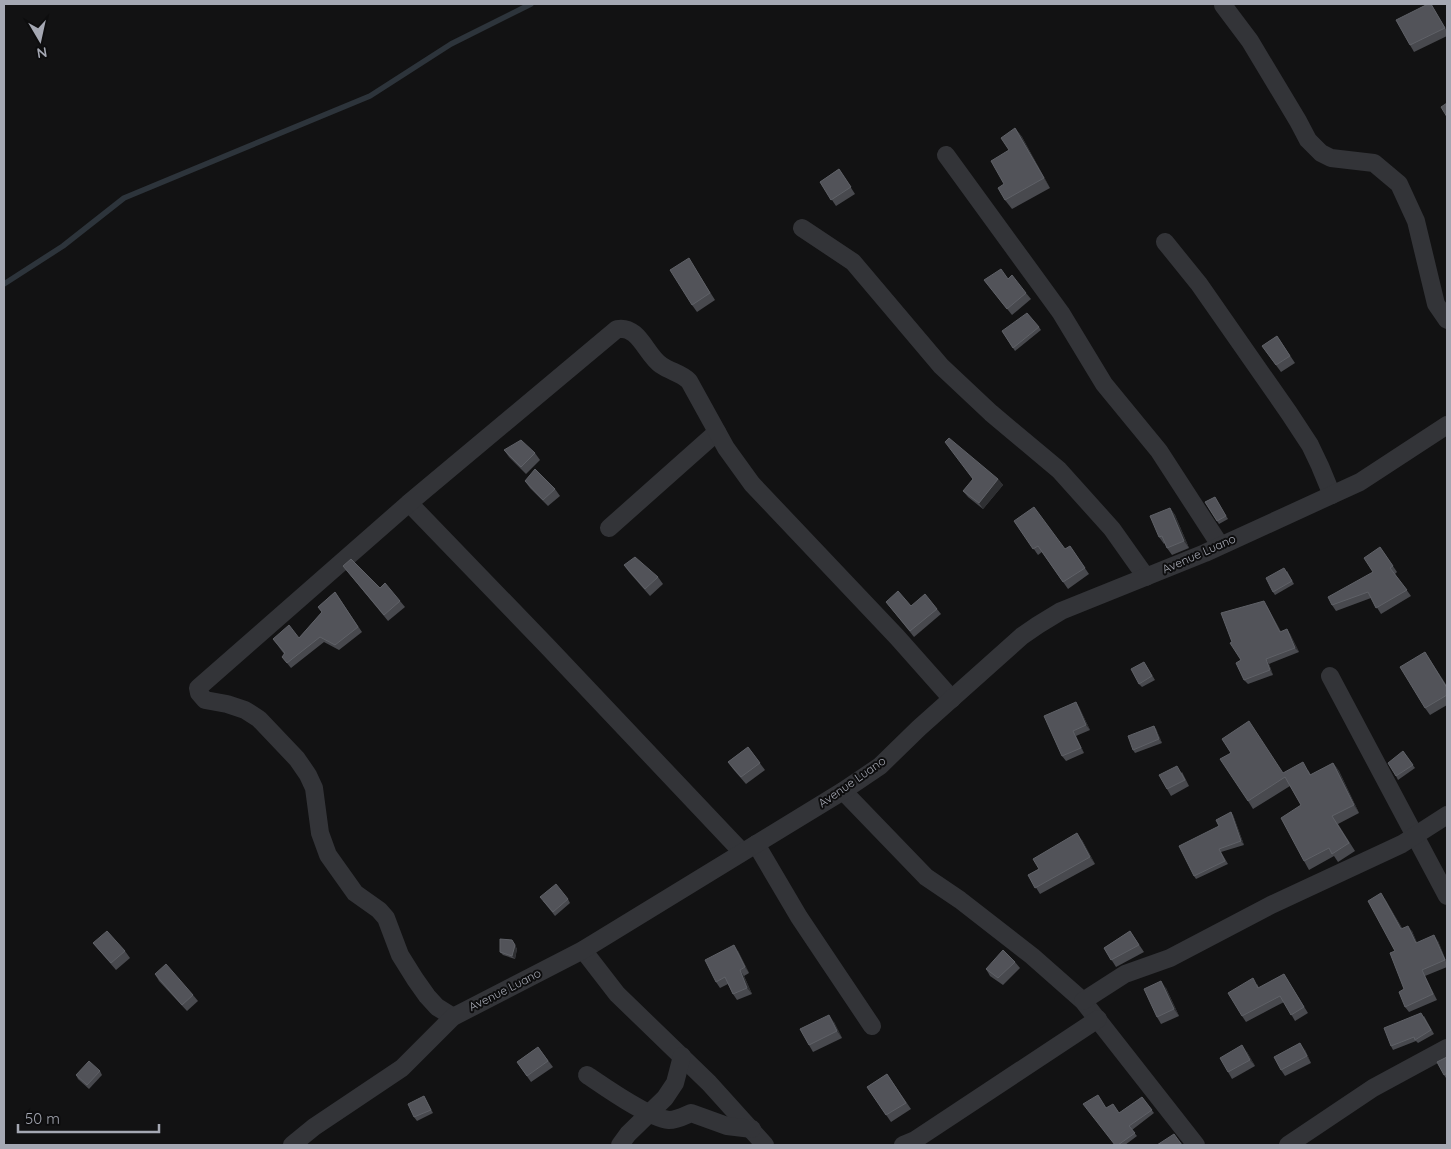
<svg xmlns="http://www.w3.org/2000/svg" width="1451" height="1149" viewBox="0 0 1451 1149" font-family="Quicksand,sans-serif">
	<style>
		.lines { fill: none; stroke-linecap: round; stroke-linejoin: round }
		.stream { stroke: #2d343b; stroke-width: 5.5 }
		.street { stroke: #333438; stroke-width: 18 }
		.wall { fill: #48494e }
		.shaded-wall { fill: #2e2f32 }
		.building { fill: #525359; stroke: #5f6167 }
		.labels { text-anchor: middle; stroke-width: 4; stroke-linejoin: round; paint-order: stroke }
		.street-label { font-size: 12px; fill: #a5a8b3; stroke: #0d0d0e }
	</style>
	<rect width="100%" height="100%" fill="#121213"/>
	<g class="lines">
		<!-- stream -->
		<path class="stream" d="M4,284L63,246L124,198L370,96L451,44L531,4"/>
		<!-- street -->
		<g class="street">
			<path d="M1223,5L1250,41L1298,121L1308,140L1321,153L1331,158L1374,163L1399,184L1416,221L1436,304L1447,320"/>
			<path d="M946,155L1061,313L1104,384L1159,451L1220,545"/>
			<path d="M802,228L853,262L941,366L991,413L1059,470L1112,529L1146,577"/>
			<path d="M1165,242L1199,284L1289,413L1310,445L1320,466L1332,495"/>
			<path d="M409,503L548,647L742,852"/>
			<path d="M609,528L717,432"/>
			<path d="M1330,676L1447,896"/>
			<path d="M843,791L926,877L960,900L1032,956L1083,1001L1196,1145"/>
			<path d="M756,844L799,917L872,1026"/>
			<path d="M583,950L617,994L709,1083L765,1145"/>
			<path d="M1083,1001L1125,974L1170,958L1271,905L1402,844L1447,815"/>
			<path d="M453,1017L437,1007L427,996L415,979L400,955L386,918L379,910L355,893L328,855L320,833L314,788L308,775L297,759L259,719L245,710L227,704L205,700L199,693L198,688L409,503L617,329C639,325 646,355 661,365C671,372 681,373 689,381L726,448L752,484L897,637L952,699"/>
			<path d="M587,1075C605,1087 648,1118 669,1120C677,1120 684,1116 691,1113L727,1126L752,1129"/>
			<path d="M292,1145L314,1127L402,1068L453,1017L583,950L843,791L880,766L919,728L1022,636L1038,625L1061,611L1205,553L1360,482L1447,425"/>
			<path d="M620,1145L628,1134L665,1098L675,1083L682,1056"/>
			<path d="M903,1145L915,1140L1098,1019"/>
			<path d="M1288,1145L1373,1088L1447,1048"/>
		</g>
	</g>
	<!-- wall -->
	<g class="wall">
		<path d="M1431,4L1447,31V36L1414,52L1410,45Z"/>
		<path d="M1015,128L1022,137L1050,188L1012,209L1005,200L1009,150Z"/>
		<path d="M839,169L855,194L836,206L820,182Z"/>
		<path d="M693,265L715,300L697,312L692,305Z"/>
		<path d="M1008,279L1026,293L1031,299L1012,315L984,280Z"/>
		<path d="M1039,327L1041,330L1015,351L1002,331Z"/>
		<path d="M1277,336L1295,363L1281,372L1262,346Z"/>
		<path d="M504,450L535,453L540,460L526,474L509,457Z"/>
		<path d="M998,479L1003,485L983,509L968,497L963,491L973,480Z"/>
		<path d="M525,481L555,489L560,496L548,506L530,488Z"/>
		<path d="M1215,497L1228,519L1219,524L1205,502Z"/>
		<path d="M1170,508L1175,515L1189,548L1172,555L1167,548L1165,543L1164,544L1159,537Z"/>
		<path d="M1014,521L1065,549L1070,546L1089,574L1068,589L1042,552L1038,555Z"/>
		<path d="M1380,547L1397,572L1395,574L1411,596L1381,614L1371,598L1336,611L1332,605L1373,572Z"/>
		<path d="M624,565L658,577L663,584L650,596L629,572Z"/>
		<path d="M343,566L380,588L400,601L405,607L388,621Z"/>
		<path d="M1287,571L1294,584L1275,595L1273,592Z"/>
		<path d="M335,592L362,632L339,650L324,642L291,668L282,657L284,654L273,639L299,638L322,612L318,607Z"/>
		<path d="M886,602L937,609L941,614L914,637Z"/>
		<path d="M1267,606L1281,632L1287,629L1290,634L1299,652L1269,664L1273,675L1248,684L1244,680L1241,660L1232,642Z"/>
		<path d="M1425,652L1447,686V705L1430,715L1425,708Z"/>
		<path d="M1146,665L1155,680L1142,687L1139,684Z"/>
		<path d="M1076,702L1079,707L1090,730L1076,736L1084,753L1066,761L1062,756Z"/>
		<path d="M1154,726L1156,729L1162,743L1135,753L1133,750Z"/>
		<path d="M748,747L765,770L746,784L733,769L728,762Z"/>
		<path d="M1403,751L1415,768L1398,780L1396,776Z"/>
		<path d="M1333,763L1339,771L1359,813L1338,824L1355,851L1338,862L1334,856L1309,870L1304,861L1301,805L1290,786L1253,809L1248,801L1283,773L1308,770L1311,775Z"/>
		<path d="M1182,772L1189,786L1171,796L1167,789Z"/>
		<path d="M1231,812L1233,815L1244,845L1221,852L1228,864L1196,879L1194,876L1219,826Z"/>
		<path d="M1082,840L1095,864L1040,894L1028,875L1039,869Z"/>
		<path d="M568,899L570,903L555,916L543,901Z"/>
		<path d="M1385,899L1402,928L1412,931L1417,943L1438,941L1447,963V967L1425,976L1437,1000L1409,1012L1405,1007L1404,989L1395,951Z"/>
		<path d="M1130,931L1144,952L1116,967L1104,948Z"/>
		<path d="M512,940L517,949L515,959L503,955L500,952Z"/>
		<path d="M93,943L125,951L130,958L116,970L98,949Z"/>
		<path d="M738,951L749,973L744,976L752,994L737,1000L733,994L728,984L720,988L716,982Z"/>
		<path d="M1015,962L1020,968L1003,985L990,976L986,969Z"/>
		<path d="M155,974L193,995L198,1001L187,1011L159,981Z"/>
		<path d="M1284,974L1308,1013L1295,1021L1284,1002L1246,1022L1242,1016L1257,984L1259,988Z"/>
		<path d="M1166,988L1179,1016L1161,1024L1157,1017Z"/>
		<path d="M1424,1016L1434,1034L1418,1043L1416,1041L1393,1050L1391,1046Z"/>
		<path d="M834,1022L842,1038L813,1052L809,1045Z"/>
		<path d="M538,1047L553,1067L531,1082L517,1062Z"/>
		<path d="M1305,1050L1311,1063L1285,1076L1281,1070Z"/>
		<path d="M1247,1052L1255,1066L1232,1079L1228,1072Z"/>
		<path d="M1447,1057V1078H1446L1444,1075Z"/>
		<path d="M100,1071L102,1075L89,1089L78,1079L76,1075Z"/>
		<path d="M887,1074L911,1109L891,1122L867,1087Z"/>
		<path d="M424,1096L433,1113L417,1121L414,1117Z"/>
		<path d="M1142,1097L1154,1113L1132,1130L1137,1136L1125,1145H1115L1106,1108L1119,1113Z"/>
	</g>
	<!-- shaded-wall -->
	<g class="shaded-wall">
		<path d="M1015,128L1022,137L1050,188L1044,178Z"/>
		<path d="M998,479L1003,485L983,509L979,503Z"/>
		<path d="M1170,508L1175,515L1189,548L1184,541Z"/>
		<path d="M1264,601L1267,606L1284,637L1280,632Z"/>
		<path d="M1287,629L1290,634L1299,652L1295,648Z"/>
		<path d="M1266,659L1269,664L1273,675L1270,670Z"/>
		<path d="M1076,702L1079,707L1090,730L1086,725Z"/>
		<path d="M1154,726L1156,729L1162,743L1159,739Z"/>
		<path d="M1073,731L1076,736L1084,753L1081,748Z"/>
		<path d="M1333,763L1339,771L1359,813L1354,805Z"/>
		<path d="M1231,812L1233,815L1244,845L1241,841Z"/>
		<path d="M1077,833L1082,840L1095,864L1090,857Z"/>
		<path d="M1381,893L1385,899L1405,934L1401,929Z"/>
		<path d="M1408,926L1412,931L1420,949L1416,943Z"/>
		<path d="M1434,935L1438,941L1447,964L1445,960Z"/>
		<path d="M515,945L517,949L515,959L512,956Z"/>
		<path d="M734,945L738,951L749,973L745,967Z"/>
		<path d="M740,970L744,976L752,994L747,988Z"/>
		<path d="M1161,981L1166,988L1179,1016L1174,1009Z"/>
		<path d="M829,1015L834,1022L842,1038L837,1031Z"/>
		<path d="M1300,1043L1305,1050L1311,1063L1307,1056Z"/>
		<path d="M1242,1045L1247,1052L1255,1066L1250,1060Z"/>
	</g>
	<!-- building -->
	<g class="building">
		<path d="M1428,4H1431L1445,28L1410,45L1396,20Z"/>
		<path d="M1447,103V117L1441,107Z"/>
		<path d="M1015,128L1044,178L1005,200L998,188L1004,184L991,161L1009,150L1001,138Z"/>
		<path d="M839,169L851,187L831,200L820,182Z"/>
		<path d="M689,258L710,293L692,305L670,270Z"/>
		<path d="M1001,269L1008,279L1012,275L1026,293L1007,309L984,280Z"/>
		<path d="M1027,313L1039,327L1013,348L1002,331Z"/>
		<path d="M1277,336L1290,356L1276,365L1262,346Z"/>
		<path d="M949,438L998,479L979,503L963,491L973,479L945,442Z"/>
		<path d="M521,440L535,453L521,467L504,450Z"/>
		<path d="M535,469L555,489L543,500L525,481Z"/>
		<path d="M1215,497L1226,516L1217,521L1205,502Z"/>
		<path d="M1034,507L1065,549L1070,546L1085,568L1063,582L1038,546L1033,549L1014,521Z"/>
		<path d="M1170,508L1184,541L1167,548L1162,536L1159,537L1150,516Z"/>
		<path d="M1380,547L1393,566L1390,568L1407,590L1376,608L1368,592L1332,605L1328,597L1373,572L1364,558Z"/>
		<path d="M635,557L658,577L645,589L624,565Z"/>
		<path d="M351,559L380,588L385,583L400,601L384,615L343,566Z"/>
		<path d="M1284,568L1292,581L1273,592L1266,578Z"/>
		<path d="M898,591L911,606L925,594L937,609L910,631L886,602Z"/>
		<path d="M335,592L358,627L335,645L320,637L287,663L282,657L285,653L273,639L289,625L299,638L322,612L318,607Z"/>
		<path d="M1264,601L1280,632L1287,629L1295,648L1266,659L1270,670L1244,680L1236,663L1241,660L1230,643L1232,642L1221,613Z"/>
		<path d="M1425,652L1447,688V695L1425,708L1400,667Z"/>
		<path d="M1144,662L1152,676L1139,684L1131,669Z"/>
		<path d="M1076,702L1086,725L1073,731L1081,748L1062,756L1044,716Z"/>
		<path d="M1249,721L1283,773L1303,762L1310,775L1333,763L1354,805L1332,816L1349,843L1332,854L1329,848L1304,861L1281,818L1301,805L1285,777L1248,801L1220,759L1231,753L1222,739Z"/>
		<path d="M1154,726L1159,739L1133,750L1128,736Z"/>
		<path d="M748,747L760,763L741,777L728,762Z"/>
		<path d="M1403,751L1413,765L1396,776L1388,763Z"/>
		<path d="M1177,766L1185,780L1167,789L1159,775Z"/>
		<path d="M1231,812L1241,841L1219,849L1225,861L1194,876L1179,846L1219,826L1216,820Z"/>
		<path d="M1077,833L1090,857L1035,888L1028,875L1039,869L1033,859Z"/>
		<path d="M556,884L568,899L553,912L540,897Z"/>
		<path d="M1381,893L1401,929L1408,926L1416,943L1434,935L1445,960L1422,970L1433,994L1405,1007L1399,992L1404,989L1390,953L1395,951L1368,901Z"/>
		<path d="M107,931L125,951L111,963L93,943Z"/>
		<path d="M1130,931L1139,945L1111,960L1104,948Z"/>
		<path d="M500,939L512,940L515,945L512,956L500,952Z"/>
		<path d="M734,945L745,967L740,970L747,988L733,994L725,977L716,982L705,960Z"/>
		<path d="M1003,950L1015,962L998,978L986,969Z"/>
		<path d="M166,964L193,995L182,1005L155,974Z"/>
		<path d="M1284,974L1304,1007L1291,1015L1280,996L1242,1016L1228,993L1253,978L1258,988Z"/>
		<path d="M1161,981L1174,1009L1157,1017L1144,989Z"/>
		<path d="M1421,1013L1431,1030L1415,1040L1414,1037L1391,1046L1384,1028Z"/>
		<path d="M829,1015L837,1031L809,1045L800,1029Z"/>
		<path d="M1300,1043L1307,1056L1281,1070L1274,1057Z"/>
		<path d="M1242,1045L1250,1060L1228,1072L1220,1058Z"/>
		<path d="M538,1047L548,1061L527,1076L517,1062Z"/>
		<path d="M1447,1057V1073L1444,1075L1437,1062Z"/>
		<path d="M89,1061L100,1071L87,1085L76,1075Z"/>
		<path d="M887,1074L906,1103L886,1115L867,1087Z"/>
		<path d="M1098,1095L1106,1108L1113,1104L1119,1113L1142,1097L1152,1110L1129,1126L1135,1133L1118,1145H1115L1083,1104Z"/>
		<path d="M424,1096L431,1110L414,1117L408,1104Z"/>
		<path d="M1174,1134L1182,1145H1157Z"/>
	</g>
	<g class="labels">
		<!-- street labels -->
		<g class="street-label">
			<text transform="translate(1199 554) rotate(-24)" y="4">Avenue Luano</text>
			<text transform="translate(852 782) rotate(-35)" y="4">Avenue Luano</text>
			<text transform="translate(505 990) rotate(-27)" y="4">Avenue Luano</text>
		</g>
	</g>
	<!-- border -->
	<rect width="1451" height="1149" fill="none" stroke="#a5a8b3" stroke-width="10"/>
	<!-- north arrow -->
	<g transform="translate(40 40) rotate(171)" stroke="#0d0d0e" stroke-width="4" paint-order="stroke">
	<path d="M0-4L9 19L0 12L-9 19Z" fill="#a5a8b3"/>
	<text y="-8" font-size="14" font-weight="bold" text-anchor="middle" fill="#a5a8b3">N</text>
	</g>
	<!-- scale -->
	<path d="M18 1124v8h141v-8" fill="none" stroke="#a5a8b3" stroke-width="2.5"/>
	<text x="25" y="1124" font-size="15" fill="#a5a8b3" stroke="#0d0d0e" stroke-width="4" paint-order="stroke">50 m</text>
</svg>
